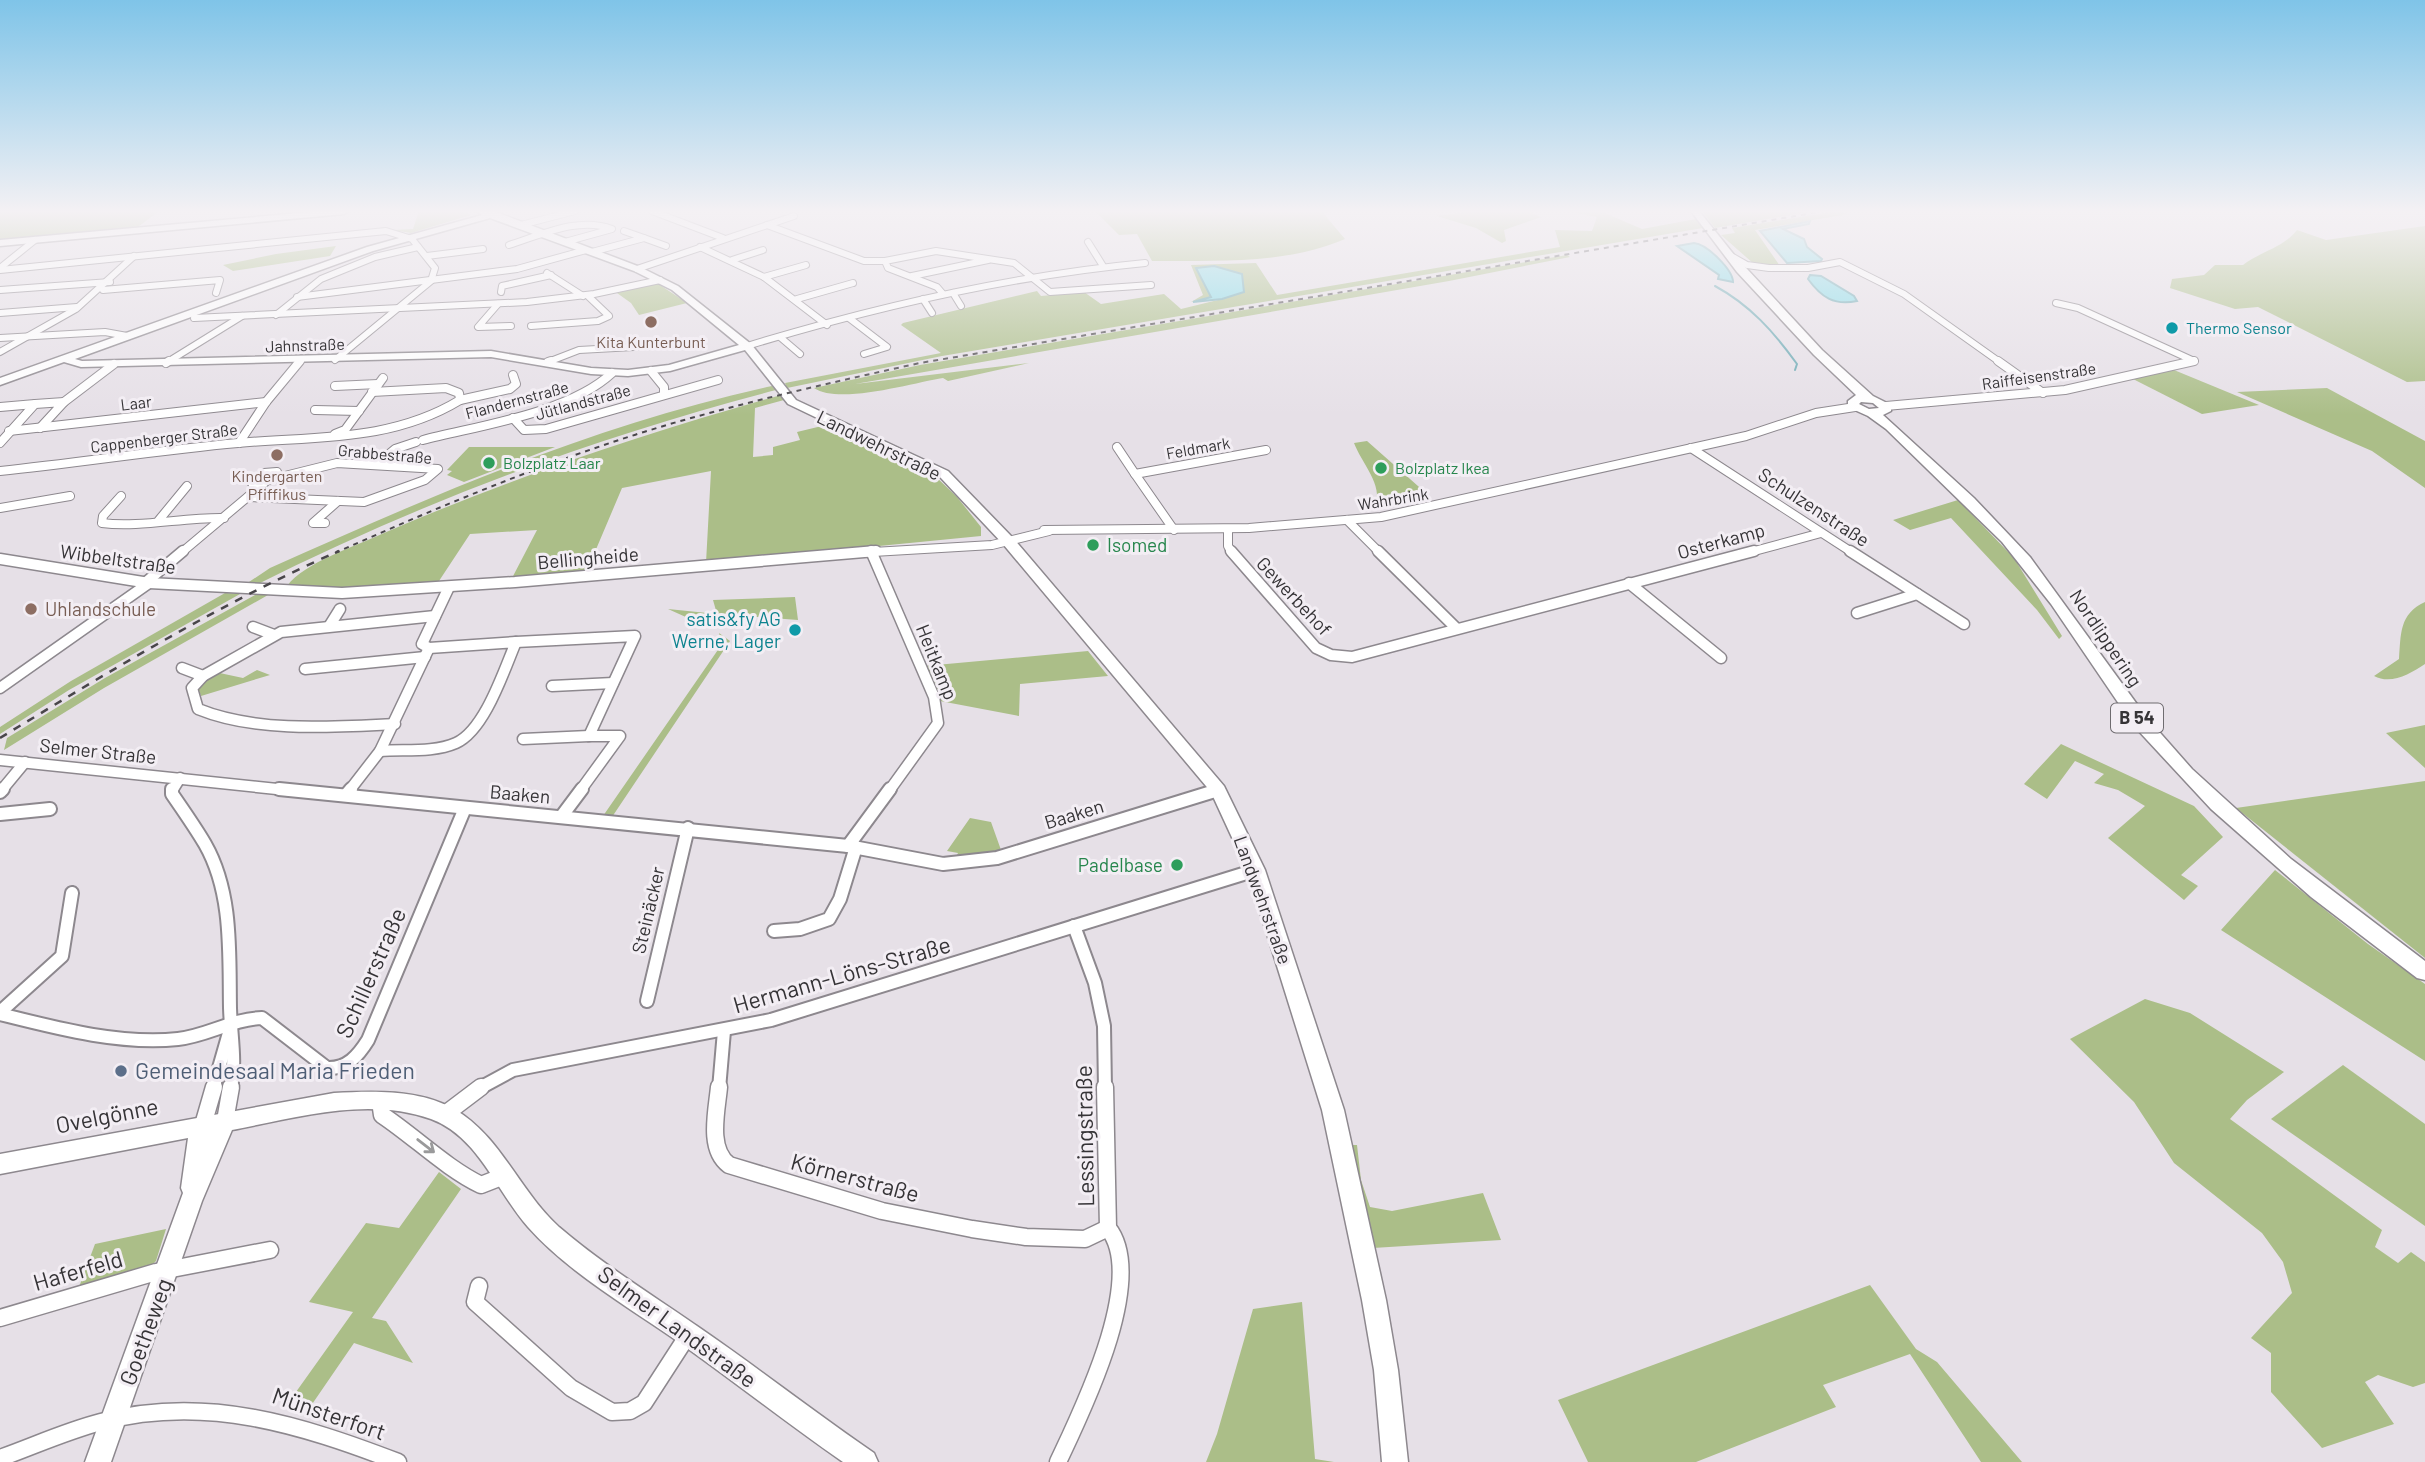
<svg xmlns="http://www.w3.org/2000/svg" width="2425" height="1462" viewBox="0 0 2425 1462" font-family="Barlow,sans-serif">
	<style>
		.green { fill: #abbe88 }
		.water { fill: #82dbe8; stroke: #6ba9b3; stroke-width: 2 }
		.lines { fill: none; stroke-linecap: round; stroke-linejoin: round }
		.stream { stroke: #6ba9b3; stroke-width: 2 }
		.street-far4-casing { stroke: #8d888e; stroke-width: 8 }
		.street-far3-casing { stroke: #8d888e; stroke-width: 10 }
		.street-far2-casing { stroke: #8d888e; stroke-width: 13 }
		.street-far1-casing { stroke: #8d888e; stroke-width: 16 }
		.street-casing { stroke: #8d888e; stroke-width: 19 }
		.secondary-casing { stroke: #8d888e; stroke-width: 3 }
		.primary-casing { stroke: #8d888e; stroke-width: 3 }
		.street-far4 { stroke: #fff; stroke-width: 6 }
		.street-far3 { stroke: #fff; stroke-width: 8 }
		.street-far2 { stroke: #fff; stroke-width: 10 }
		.street-far1 { stroke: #fff; stroke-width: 12 }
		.street { stroke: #fff; stroke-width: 16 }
		.secondary { fill: #fff; fill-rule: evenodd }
		.primary { fill: #fff; fill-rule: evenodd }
		.rail-far1 { stroke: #49464a; stroke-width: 2; stroke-dasharray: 5 5; stroke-linecap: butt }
		.rail { stroke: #49464a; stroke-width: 2.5; stroke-dasharray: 8 8; stroke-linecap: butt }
		.oneway { stroke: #9a9a9b }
		.education-dot { fill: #8d6e63; stroke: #f3eef4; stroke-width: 2.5 }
		.culture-dot { fill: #0f9aa8; stroke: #f3eef4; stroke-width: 2.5 }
		.leisure-dot { fill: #2e9e5b; stroke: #f3eef4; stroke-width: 2.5 }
		.service-dot { fill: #5c6f8a; stroke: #f3eef4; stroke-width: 2.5 }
		.labels { text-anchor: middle; stroke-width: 6; stroke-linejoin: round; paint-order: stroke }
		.far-culture-label { font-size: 16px; fill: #0d838f; stroke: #f3eef4; text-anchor: start }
		.far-education-label { font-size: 16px; fill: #785e54; stroke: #f3eef4 }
		.far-street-label { font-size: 16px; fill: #363437; stroke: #f3eef4 }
		.far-leisure-label { font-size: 16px; fill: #27864d; stroke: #f3eef4; text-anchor: start }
		.shield { fill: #f3eef4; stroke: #6f6c70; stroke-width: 2 }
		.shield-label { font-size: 18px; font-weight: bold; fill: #363437 }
		.street-label { font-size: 19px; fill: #363437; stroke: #f3eef4 }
		.leisure-label { font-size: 19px; fill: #27864d; stroke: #f3eef4; text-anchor: start }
		.education-label { font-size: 19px; fill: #785e54; stroke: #f3eef4; text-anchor: start }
		.culture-label { font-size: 19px; fill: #0d838f; stroke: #f3eef4; text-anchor: end }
		.near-street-label { font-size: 23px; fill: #363437; stroke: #f3eef4 }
		.near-service-label { font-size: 23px; fill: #4e5e75; stroke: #f3eef4; text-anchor: start }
	</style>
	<rect width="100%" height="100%" fill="#e6e0e7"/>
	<!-- green -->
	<g class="green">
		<path d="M0,211H159L134,230L0,241Z"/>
		<path d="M419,211H469L466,212L471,215L411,233L393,230L413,229Z"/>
		<path d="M1095,211H1341L1323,213L1345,239C1285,265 1216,260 1152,261L1137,234L1119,235Z"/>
		<path d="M1473,211H1527L1541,217L1504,230L1506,241L1502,243L1476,228L1437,216Z"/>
		<path d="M1566,211H1600L1642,229L1696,219L1703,228L942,356L787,388L785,383L941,353L901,325L903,323L1037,291L1041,296L1084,292L1101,304L1164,294L1181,309L1222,299L1196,268L1211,297L1191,302L1203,295L1191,265L1256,263L1277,295L1560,247L1555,230L1592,231L1597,217Z"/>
		<path d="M1702,211H1814L1715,228Z"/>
		<path d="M1838,211L1848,214L1755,230L1780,266L1754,264L1721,235L1735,233L1732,228Z"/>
		<path d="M2425,226V381L2407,382L2258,307L2235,309L2170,288L2172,279L2204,275L2215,265H2243C2261,251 2283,248 2297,230L2326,240Z"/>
		<path d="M336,246L330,256L233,271L223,265L276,254Z"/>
		<path d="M1567,255L1570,257L1449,281L855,384L1029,363L948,381L943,378C912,383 839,405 814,388L920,365Z"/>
		<path d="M657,283L687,303L639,315L631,303L617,293Z"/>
		<path d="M2174,370L2259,405L2202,414L2133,379Z"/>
		<path d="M772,386L776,390C595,437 421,502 254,586H243L270,568C433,495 597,424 772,386Z"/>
		<path d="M2327,388L2425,441V488L2372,451L2237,392Z"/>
		<path d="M781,395L784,400L755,408L753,457L773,455V447L800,440L797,432L826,425L914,463L934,475L957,497L981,527V536L706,563L711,471L622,488L586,573L511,580L537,530L470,534L437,584L343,589L287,586C305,562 356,546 384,533C514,477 645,433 781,395Z"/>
		<path d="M1367,441L1427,494L1402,504L1375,505C1384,486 1361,462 1354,443Z"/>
		<path d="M469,447H555L464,482L447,475L452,471L447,470Z"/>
		<path d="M1958,500L2014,558L2062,636L2059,639L2037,610L1951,518L1910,530L1893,520Z"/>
		<path d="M225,593L240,594L69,690L0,734V727L71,681Z"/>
		<path d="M255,595H268L104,688L4,750L7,738L105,678Z"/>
		<path d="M795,597L798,620L717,614L708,627L668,609L717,614L713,600Z"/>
		<path d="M2425,602V664C2410,674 2391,685 2374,676L2399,659C2401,634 2399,614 2425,602Z"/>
		<path d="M719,633L730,641L612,817L603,816L722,644Z"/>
		<path d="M1088,651L1108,676L1020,684L1019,716L940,701L925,666Z"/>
		<path d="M257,670L270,675L201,696L197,685L215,672L243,678Z"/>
		<path d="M2425,725V768L2386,733Z"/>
		<path d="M2061,744L2194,806L2223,837L2181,875L2198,886L2184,900L2108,838L2145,806L2118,790L2094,783L2104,774L2075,761L2047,799L2024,784Z"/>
		<path d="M2425,781V958L2236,808Z"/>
		<path d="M970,818L991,822L1001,850L956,857L958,853L947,851Z"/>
		<path d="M2275,870L2368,944L2425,984V1061L2221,930Z"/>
		<path d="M2145,999L2190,1013L2284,1072L2247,1100L2230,1119L2382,1230L2375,1247L2398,1263L2411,1252L2425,1262V1383L2413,1387L2378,1375L2365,1382L2394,1424L2322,1448L2271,1392V1353L2251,1338L2292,1293L2283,1262L2262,1233L2174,1163L2134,1102L2070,1039Z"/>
		<path d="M2343,1065L2425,1124V1226L2271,1119Z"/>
		<path d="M1348,1145H1357L1361,1180L1370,1207L1392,1211L1483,1193L1501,1240L1373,1248Z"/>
		<path d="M439,1172L461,1189L372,1318L386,1321L413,1363L354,1343L306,1413L286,1406L353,1312L309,1302L366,1223L399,1228Z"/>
		<path d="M166,1229L156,1261L146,1271L79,1287L95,1244Z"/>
		<path d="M1870,1285L1916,1349L1937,1362L2022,1462H1981L1910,1354L1823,1385L1836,1407L1696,1462H1588L1558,1400Z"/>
		<path d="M1302,1302L1315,1459L1334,1462H1206L1217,1434L1253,1309Z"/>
	</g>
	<!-- water -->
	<g class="water">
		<path d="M1810,221L1809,224L1783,229L1804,239L1807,247L1822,259L1821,261L1787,263L1760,231Z"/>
		<path d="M1694,243C1707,244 1733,270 1733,282L1718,279L1719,275L1677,246Z"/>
		<path d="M1214,266L1242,274L1244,292L1222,299L1193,302L1211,297L1196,268Z"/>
		<path d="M1810,275L1821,276L1854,296L1857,301C1834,306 1821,297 1808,279Z"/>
	</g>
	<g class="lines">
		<!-- stream -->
		<path class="stream" d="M1715,286C1750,305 1774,332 1797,364L1795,370"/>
		<defs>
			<g id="street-far4">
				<path d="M652,211L723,238"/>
				<path d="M521,225L575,211"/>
				<path d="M767,225L864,261H885"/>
				<path d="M644,238L666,246"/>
				<path d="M1088,242L1103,266"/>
				<path d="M509,245C541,235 579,216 612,229L565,242"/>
				<path d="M700,247L764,277L827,325"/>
				<path d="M592,252L644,238L624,231"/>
				<path d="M427,256L483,249"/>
				<path d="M1731,256L1747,265L1769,268H1808L1840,262L1904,294L2001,363"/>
				<path d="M732,260L763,250"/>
				<path d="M0,268L35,240"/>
				<path d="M637,269L794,216"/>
				<path d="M0,270L386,231L412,239L435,268L431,281L335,360"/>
				<path d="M547,273L583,296"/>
				<path d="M912,276L988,260"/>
				<path d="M764,277L806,265"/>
				<path d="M0,290L110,282"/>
				<path d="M103,290L220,280L216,293"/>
				<path d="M501,292L502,286L551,275"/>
				<path d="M953,293L961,306"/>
				<path d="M943,294L937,287L888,268L885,261L936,251L1014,263L1050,292L1151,285"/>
				<path d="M297,297L517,269L586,250"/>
				<path d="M797,299L853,283"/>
				<path d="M923,299L932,313"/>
				<path d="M2056,303L2078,308L2194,361"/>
				<path d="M498,304L478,327L511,326"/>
				<path d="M0,313L77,307"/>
				<path d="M276,315L321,279L375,257L418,247"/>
				<path d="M194,318L527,302L594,294L660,280"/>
				<path d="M849,318L887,347L864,354"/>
				<path d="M531,326L598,321L609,316L588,296"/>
				<path d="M780,337L800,354"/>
				<path d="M0,338L105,332L127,336"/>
				<path d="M747,346C878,306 1009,276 1145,263"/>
				<path d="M0,352L76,309L134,256"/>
				<path d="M548,362L579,350L670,345"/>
				<path d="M166,363L242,316"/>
				<path d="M2186,363L2194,361"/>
			</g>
			<g id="street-far3">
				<path d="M1998,361L2043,393"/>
				<path d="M548,362L551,361"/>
				<path d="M166,363L169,361"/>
				<path d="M651,371L664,387V393"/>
				<path d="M335,386L378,384"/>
				<path d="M460,400L510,389L516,384L513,375"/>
				<path d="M64,402L114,364"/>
				<path d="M1886,406L2065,390L2194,361"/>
				<path d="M0,407L35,404"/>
				<path d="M315,410L359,411"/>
				<path d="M513,418L524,430L546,429L718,380"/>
				<path d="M9,431L266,402"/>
				<path d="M335,434L345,430L383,378"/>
				<path d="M423,440C481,425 569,413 612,373"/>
				<path d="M0,443L35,404L64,402L40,428"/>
				<path d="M239,443L266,402L300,361"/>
				<path d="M1117,447L1135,474"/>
				<path d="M1691,448L1853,553"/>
				<path d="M377,464L395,449L416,442"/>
				<path d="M0,471C79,463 159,450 238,443C316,436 391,442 460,400L459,393L446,388L372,392"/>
				<path d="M277,472L257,489L251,482L264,473Z"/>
				<path d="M121,496L103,516L102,523C139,528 185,517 224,518"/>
				<path d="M248,497L364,502L425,480L438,469L337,463L269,480"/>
				<path d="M0,508L70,496"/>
				<path d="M159,520L187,486"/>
				<path d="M1347,520L1380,553"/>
				<path d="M325,523H313L338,501"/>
				<path d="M1228,529V546L1232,553"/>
				<path d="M1044,530L1249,528L1381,517L1746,436L1816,413L1855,407"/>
				<path d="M1174,530L1135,474L1266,450"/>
				<path d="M181,553L257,489"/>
				<path d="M856,553L992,545L1049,531"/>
				<path d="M1747,553L1821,533"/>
			</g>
			<g id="street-far2">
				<path d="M871,551L934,697L938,723L889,791"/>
				<path d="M1231,551L1316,648L1331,655L1352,657L1754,551"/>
				<path d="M1378,551L1456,628"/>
				<path d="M1850,551L1964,624"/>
				<path d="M0,559L149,583L342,593L515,582L876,551"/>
				<path d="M145,583L183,551"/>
				<path d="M1629,583L1721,658"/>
				<path d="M1857,613L1917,594"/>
				<path d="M330,625L340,609"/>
				<path d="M253,627L274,635"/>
				<path d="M516,642L635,636L589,736H620L580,791"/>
				<path d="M182,668L203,676"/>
				<path d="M305,669L425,657"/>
				<path d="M552,686L613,683"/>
				<path d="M0,688L149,583"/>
				<path d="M395,724C333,727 257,733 198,709L192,688L203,676L281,632L435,616"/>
				<path d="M523,739L589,736"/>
				<path d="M380,751C404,749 433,753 456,743C485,730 504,670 516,642L429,648"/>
				<path d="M0,760L296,791"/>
				<path d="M1,791L25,762"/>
				<path d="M172,791L180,778"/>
				<path d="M349,791L380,751L429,648L422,644L449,587"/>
			</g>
			<g id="street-far1">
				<path d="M172,789V794C183,810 195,827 205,844C233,893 229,953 230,1008C231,1038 236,1059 231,1089"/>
				<path d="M279,789L848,846L943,864L997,858L1218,790"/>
				<path d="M0,792L3,789"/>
				<path d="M346,795L351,789"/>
				<path d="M0,814L50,809"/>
				<path d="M561,817L582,789"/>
				<path d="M848,846L890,789"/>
				<path d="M1074,926L1095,983L1104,1026L1105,1089"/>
				<path d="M774,931L800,929L829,919L840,899L856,847"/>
				<path d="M647,1001L688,828"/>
				<path d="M0,1012L62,956L72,893"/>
				<path d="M0,1014C56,1028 119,1045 178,1039C207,1036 232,1019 262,1018L327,1068C347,1069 358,1056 368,1040L465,808"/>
				<path d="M213,1089L231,1026"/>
				<path d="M478,1089L513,1070L771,1020L1256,870"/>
				<path d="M719,1089L724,1031"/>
			</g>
			<g id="street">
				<path d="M719,1087C717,1110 707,1149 729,1165L882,1211L972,1229L1026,1237L1085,1239L1108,1228"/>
				<path d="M380,1101L382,1115C415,1137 446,1168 481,1185L504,1176"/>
				<path d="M444,1115L481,1087"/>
				<path d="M225,1121L231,1087"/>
				<path d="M203,1125L214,1087"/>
				<path d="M479,1286L475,1302L571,1388L612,1412L630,1411L644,1403L688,1335"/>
				<path d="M0,1318L156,1272L270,1250"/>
				<path d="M0,1458C34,1446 66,1431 101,1422C205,1394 301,1425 398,1462"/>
				<path d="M1058,1462C1082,1411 1148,1278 1108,1228L1105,1087"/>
			</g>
			<g id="secondary">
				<path d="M322,211H348L344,214L0,246V240Z"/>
				<path d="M476,211L496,212L640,267L678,286L751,344L796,400L948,471L1013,538L1224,786L1265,870L1344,1110L1386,1300L1398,1370L1408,1462H1382L1374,1370L1362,1300L1322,1110L1247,870L1211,792L1003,544L940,477L788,404L745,350L670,371L628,376L591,374L491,357L81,367L64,362L0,385V378L367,247L482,215ZM490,218L634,271L672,290L739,345L669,365L628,370L591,368L491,351L82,361L75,359L373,251Z"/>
				<path d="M334,1093C373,1091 418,1089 454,1109C501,1136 519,1191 559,1227C602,1264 651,1294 697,1326C757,1367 814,1412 874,1453L878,1462H843C788,1424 735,1382 680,1343C630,1308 569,1273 528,1227C497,1192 478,1136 431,1119C367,1096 295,1118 232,1130L202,1201L111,1462H85L183,1193L181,1188L188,1138L0,1174V1154Z"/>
			</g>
			<path id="primary" d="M1691,211H1699L1735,256L1822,350L1873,396L1891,405V411L1883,415L1974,498L2030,557L2147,718L2192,769L2291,859L2425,961V980L2417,978L2311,897L2211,809L2134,726L2051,604L2002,542L1886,429L1868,416L1848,407V401L1856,395L1814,355L1737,272ZM1861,402L1873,403L1879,408L1869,409L1859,404Z"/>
		</defs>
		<!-- street-far4 casing -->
		<use href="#street-far4" class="street-far4-casing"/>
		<!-- street-far3 casing -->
		<use href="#street-far3" class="street-far3-casing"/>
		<!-- street-far2 casing -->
		<use href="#street-far2" class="street-far2-casing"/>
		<!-- street-far1 casing -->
		<use href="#street-far1" class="street-far1-casing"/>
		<!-- street casing -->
		<use href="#street" class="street-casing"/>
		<!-- secondary casing -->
		<use href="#secondary" class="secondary-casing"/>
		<!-- primary casing -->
		<use href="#primary" class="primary-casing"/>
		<!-- street-far4 -->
		<use href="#street-far4" class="street-far4"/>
		<!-- street-far3 -->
		<use href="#street-far3" class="street-far3"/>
		<!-- street-far2 -->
		<use href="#street-far2" class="street-far2"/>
		<!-- street-far1 -->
		<use href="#street-far1" class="street-far1"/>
		<!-- street -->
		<use href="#street" class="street"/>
		<!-- secondary -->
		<use href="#secondary" class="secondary"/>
		<!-- primary -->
		<use href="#primary" class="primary"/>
		<!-- rail-far1 -->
		<path class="rail-far1" d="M335,553C447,503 560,456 677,422C758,399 838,381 920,363L1825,211"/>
		<!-- rail -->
		<path class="rail" d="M0,738C110,671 221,603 339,551"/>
	</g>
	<!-- one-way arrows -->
	<defs><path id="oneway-shaft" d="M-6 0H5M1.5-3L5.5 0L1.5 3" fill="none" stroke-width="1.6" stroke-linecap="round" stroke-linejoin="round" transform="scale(1.75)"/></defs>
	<use class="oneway" href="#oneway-shaft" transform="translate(426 1146) rotate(38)"/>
	<!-- sky -->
	<linearGradient id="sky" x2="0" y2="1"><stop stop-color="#7fc4e8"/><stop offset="0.51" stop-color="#f4f1f4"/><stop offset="1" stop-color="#f4f1f4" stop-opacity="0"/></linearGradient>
	<rect width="2425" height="415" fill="url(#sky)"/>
	<!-- markers -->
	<g class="education-dot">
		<circle cx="651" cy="322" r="7"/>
		<circle cx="277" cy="455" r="7"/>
		<circle cx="31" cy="609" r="7"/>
	</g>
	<g class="culture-dot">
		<circle cx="2172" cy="328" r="7"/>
		<circle cx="795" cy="630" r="7"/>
	</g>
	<g class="leisure-dot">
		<circle cx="489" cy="463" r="7"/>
		<circle cx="1381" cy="468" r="7"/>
		<circle cx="1093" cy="545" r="7"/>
		<circle cx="1177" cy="865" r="7"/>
	</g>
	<circle class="service-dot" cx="121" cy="1071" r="7"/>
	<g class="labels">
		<!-- far-culture labels -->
		<g class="far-culture-label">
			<text x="2186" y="334">Thermo Sensor</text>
		</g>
		<!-- far-education labels -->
		<g class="far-education-label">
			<text x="651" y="348">Kita Kunterbunt</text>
			<text x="277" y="482">Kindergarten<tspan x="277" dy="18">Pfiffikus</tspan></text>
		</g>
		<!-- far-street labels -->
		<g class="far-street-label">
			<text transform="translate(305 345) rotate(-2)" y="6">Jahnstraße</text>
			<text transform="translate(2039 376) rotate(-8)" y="6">Raiffeisenstraße</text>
			<text transform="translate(517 400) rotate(-15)" y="6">Flandernstraße</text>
			<text transform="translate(583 402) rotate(-15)" y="6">Jütlandstraße</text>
			<text transform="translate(136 403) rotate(-7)" y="6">Laar</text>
			<text transform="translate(164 438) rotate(-7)" y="6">Cappenberger Straße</text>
			<text transform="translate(1198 448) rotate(-10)" y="6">Feldmark</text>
			<text transform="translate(385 454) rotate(5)" y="6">Grabbestraße</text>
			<text transform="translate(1393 499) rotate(-9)" y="6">Wahrbrink</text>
		</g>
		<!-- far-leisure labels -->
		<g class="far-leisure-label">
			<text x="503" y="469">Bolzplatz Laar</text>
			<text x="1395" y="474">Bolzplatz Ikea</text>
		</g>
		<!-- shield labels -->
		<rect class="shield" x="2111" y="703.5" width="52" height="29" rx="5"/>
		<g class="shield-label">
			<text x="2137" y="724">B 54</text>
		</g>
		<!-- street labels -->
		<g class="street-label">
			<text transform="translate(879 445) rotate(26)" y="7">Landwehrstraße</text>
			<text transform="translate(1814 507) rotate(33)" y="7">Schulzenstraße</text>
			<text transform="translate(1721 541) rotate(-15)" y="7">Osterkamp</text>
			<text transform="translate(588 558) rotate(-5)" y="7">Bellingheide</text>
			<text transform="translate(118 559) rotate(8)" y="7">Wibbeltstraße</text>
			<text transform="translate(1294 596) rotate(47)" y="7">Gewerbehof</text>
			<text transform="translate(2106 638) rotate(56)" y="7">Nordlippering</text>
			<text transform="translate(937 662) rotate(68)" y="7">Heitkamp</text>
			<text transform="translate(98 751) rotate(6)" y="7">Selmer Straße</text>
			<text transform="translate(520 794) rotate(5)" y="7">Baaken</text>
			<text transform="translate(1074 814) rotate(-17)" y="7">Baaken</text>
			<text transform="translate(1263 900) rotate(70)" y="7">Landwehrstraße</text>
			<text transform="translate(648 910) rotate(-77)" y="7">Steinäcker</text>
		</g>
		<!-- leisure labels -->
		<g class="leisure-label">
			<text x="1107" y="552">Isomed</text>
			<text x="1163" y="872" text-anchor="end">Padelbase</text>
		</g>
		<!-- education labels -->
		<g class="education-label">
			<text x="45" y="616">Uhlandschule</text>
		</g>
		<!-- culture labels -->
		<g class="culture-label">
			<text x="781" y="626">satis&amp;fy AG<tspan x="781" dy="22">Werne, Lager</tspan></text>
		</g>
		<!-- near-street labels -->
		<g class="near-street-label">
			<text transform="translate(371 973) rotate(-66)" y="8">Schillerstraße</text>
			<text transform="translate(842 975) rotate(-16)" y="8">Hermann-Löns-Straße</text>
			<text transform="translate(107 1116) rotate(-11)" y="8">Ovelgönne</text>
			<text transform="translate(1085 1136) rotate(-91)" y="8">Lessingstraße</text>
			<text transform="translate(855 1178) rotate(15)" y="8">Körnerstraße</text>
			<text transform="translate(78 1271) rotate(-16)" y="8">Haferfeld</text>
			<text transform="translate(677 1327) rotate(36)" y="8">Selmer Landstraße</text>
			<text transform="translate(146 1332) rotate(-70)" y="8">Goetheweg</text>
			<text transform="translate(329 1414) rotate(19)" y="8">Münsterfort</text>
		</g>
		<!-- near-service labels -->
		<g class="near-service-label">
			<text x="135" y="1079">Gemeindesaal Maria Frieden</text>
		</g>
	</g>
</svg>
